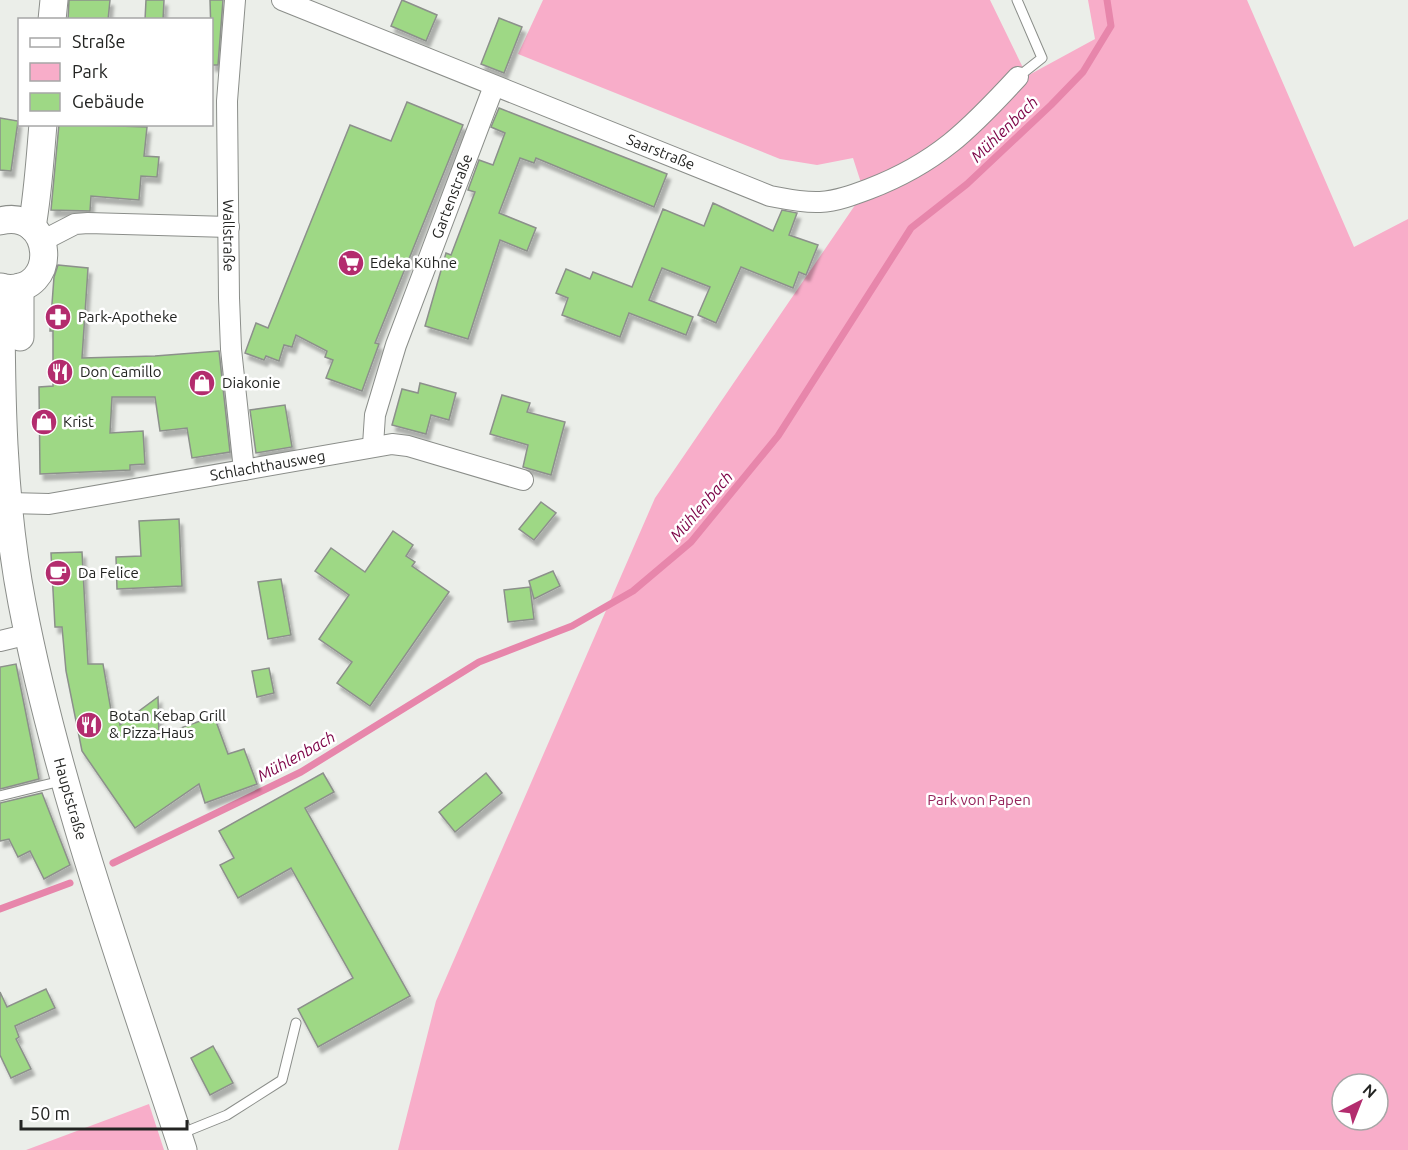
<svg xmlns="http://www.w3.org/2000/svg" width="1408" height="1150" viewBox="0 0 1408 1150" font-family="Ubuntu,sans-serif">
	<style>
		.green { fill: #f8adc9; fill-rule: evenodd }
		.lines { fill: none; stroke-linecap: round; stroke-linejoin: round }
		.stream { stroke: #e786ab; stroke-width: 7 }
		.building { fill: #9ed885; stroke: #8c908b; stroke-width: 1.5; filter: url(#shadow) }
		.service-casing { stroke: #8b8e8a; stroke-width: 11 }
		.minor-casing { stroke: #8b8e8a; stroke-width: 22 }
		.secondary-casing { stroke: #8b8e8a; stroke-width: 29 }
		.service { stroke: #fff; stroke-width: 9 }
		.minor { stroke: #fff; stroke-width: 20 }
		.secondary { stroke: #fff; stroke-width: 27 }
		.labels { text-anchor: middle; stroke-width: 5; stroke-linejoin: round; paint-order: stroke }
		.street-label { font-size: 15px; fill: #232422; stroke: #fff }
		.poi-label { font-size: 15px; fill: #232422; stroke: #fff; text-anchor: start }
		.park-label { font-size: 15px; fill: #95245b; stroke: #fff }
		.water-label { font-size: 16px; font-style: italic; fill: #7c0246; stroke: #fff }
	</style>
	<defs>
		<filter id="shadow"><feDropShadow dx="3.5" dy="6" stdDeviation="1.5" flood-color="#0004"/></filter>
	</defs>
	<rect width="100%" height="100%" fill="#ebeee9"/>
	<!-- green -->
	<g class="green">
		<path d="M543,0H990L1027,76L1095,39L1088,0H1247L1354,247L1408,219V1150H398L436,1001L655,498L864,192L853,158L817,165L780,159L518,54ZM1342,1084H1378V1120H1342Z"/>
		<path d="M149,1104L164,1150H26Z"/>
	</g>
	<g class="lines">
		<!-- stream -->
		<g class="stream">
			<path d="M113,863L301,772L479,662L572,626L633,591L691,542L778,436L911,228L967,184L1051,105L1083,72L1111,26L1107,0"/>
			<path d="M0,909L70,883"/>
		</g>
	</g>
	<!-- building -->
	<g class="building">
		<path d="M69,0H110L108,20H68Z"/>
		<path d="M146,0H164L163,20H145Z"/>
		<path d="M210,0H223L218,65H212Z"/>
		<path d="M402,0L437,15L426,41L391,26Z"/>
		<path d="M499,18L522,27L504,73L481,64Z"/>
		<path d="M407,102L463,125L375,343L379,344L362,391L326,378L333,360L325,357L327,351L296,335L292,347L284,345L279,361L266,356L264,360L245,353L256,323L268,328L350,125L391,141Z"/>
		<path d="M499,108L667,174L654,207L536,158L534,163L520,158L499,213L536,228L527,251L500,240L468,339L425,326L446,253L451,255L475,192L468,190L479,160L493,165L505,133L491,127Z"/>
		<path d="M0,118L18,121L11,171L0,170Z"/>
		<path d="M59,124L147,127L144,156L159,157L157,177L141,176L139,200L91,196L90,211L51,210Z"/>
		<path d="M713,203L773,231L782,210L797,213L789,235L818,245L806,275L799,272L793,288L741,267L716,323L698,315L710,287L662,268L649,300L693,317L686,335L629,313L620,337L562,315L568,298L556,293L566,269L590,279L593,272L632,287L663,209L704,226Z"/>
		<path d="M58,265L88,268L82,358L155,356L219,351L230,452L192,458L187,428L160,431L155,397H112L110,433L143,431L145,464L130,465V470L40,474L39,387L53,386V331H50L54,277Z"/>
		<path d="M420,383L456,393L449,420L431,415L426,434L392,425L402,389L418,393Z"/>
		<path d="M502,395L530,403L527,412L565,422L551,475L523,467L528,445L490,434Z"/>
		<path d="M285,405L292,447L256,453L250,410Z"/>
		<path d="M541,502L556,513L534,540L519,529Z"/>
		<path d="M179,519L182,586L117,589L116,557L141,556L139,521Z"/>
		<path d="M393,531L413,545L406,556L415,562L412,566L449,592L370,706L337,683L352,662L319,639L349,595L315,571L331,548L365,572Z"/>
		<path d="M82,552L88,664H103L112,716L118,714L120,725L158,697L159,736L214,716L228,754L244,749L257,784L205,803L199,784L135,828L82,751L66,671L62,627H55L51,553Z"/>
		<path d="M553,571L560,586L534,599L529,581Z"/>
		<path d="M281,579L291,635L268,639L258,582Z"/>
		<path d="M530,587L534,619L508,622L504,590Z"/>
		<path d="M16,664L39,779L0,789V667Z"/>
		<path d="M269,668L274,693L257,697L252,671Z"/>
		<path d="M323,773L334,792L305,808L410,996L318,1047L298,1009L353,978L291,868L238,898L220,865L234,858L219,831Z"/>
		<path d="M486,773L502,793L455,832L439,812Z"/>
		<path d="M42,793L70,865L44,879L30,851L18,857L9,839L0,841V803Z"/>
		<path d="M46,989L55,1008L15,1026L19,1037L16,1039L31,1069L11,1078L0,1055V992L7,1007Z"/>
		<path d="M213,1046L233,1083L210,1095L191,1058Z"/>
	</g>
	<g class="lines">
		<defs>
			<g id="service">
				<path d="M1017,0L1042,58L1018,77"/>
				<path d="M0,796L61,781"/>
				<path d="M180,1134L227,1115L282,1080L296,1023"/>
			</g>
			<g id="minor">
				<path id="s1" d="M235,0L227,101L229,298L231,349L244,470"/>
				<path id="s2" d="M282,0L770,196C786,199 803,203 820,202C837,201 853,195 869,189C937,163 970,129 1018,77"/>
				<path d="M42,241L75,224L88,223L229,227"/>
				<path id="s3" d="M373,445L375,415L396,345L494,86"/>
				<path id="s4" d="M9,503L49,504L392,444L408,446L523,480"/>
				<path d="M0,641L29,634"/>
			</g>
			<g id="secondary">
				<path d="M52,20L54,0"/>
				<path d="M0,221C54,207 61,295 4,288"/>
				<path d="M32,227C38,193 40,159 43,124"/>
				<path id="s5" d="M1,287C1,392 2,499 22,603C58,790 124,969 183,1150"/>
				<path d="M20,337V287"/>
			</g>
		</defs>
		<!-- service casing -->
		<use href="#service" class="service-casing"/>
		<!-- minor casing -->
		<use href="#minor" class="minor-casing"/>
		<!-- secondary casing -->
		<use href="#secondary" class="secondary-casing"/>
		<!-- service -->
		<use href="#service" class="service"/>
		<!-- minor -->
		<use href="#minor" class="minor"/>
		<!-- secondary -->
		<use href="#secondary" class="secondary"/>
	</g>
	<!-- icons -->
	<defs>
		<symbol id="supermarket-disc" viewBox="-11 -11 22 22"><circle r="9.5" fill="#b32c6e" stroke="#fff"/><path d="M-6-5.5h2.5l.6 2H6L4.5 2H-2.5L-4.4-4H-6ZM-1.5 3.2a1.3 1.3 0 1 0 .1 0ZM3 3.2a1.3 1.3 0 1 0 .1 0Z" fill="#fff"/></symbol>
		<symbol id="pharmacy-disc" viewBox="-11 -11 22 22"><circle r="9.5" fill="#b32c6e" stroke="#fff"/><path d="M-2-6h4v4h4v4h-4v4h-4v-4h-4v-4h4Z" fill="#fff"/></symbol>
		<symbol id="restaurant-disc" viewBox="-11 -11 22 22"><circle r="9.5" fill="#b32c6e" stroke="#fff"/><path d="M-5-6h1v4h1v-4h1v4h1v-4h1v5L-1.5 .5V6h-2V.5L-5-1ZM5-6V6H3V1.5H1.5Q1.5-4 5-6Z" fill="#fff"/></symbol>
		<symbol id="shop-disc" viewBox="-11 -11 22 22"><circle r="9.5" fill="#b32c6e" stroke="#fff"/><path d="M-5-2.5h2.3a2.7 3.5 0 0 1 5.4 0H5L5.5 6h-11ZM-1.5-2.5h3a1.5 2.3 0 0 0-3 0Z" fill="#fff"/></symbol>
		<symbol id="cafe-disc" viewBox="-11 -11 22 22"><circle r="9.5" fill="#b32c6e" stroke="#fff"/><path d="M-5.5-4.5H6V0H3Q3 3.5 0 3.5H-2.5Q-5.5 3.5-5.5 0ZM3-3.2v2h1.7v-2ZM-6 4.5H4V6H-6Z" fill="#fff"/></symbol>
	</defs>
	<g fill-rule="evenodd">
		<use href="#supermarket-disc" x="336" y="248" width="30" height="30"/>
		<use href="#pharmacy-disc" x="43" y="302" width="30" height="30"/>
		<use href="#restaurant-disc" x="45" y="357" width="30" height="30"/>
		<use href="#shop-disc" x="187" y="368" width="30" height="30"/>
		<use href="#shop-disc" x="29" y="407" width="30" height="30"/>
		<use href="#cafe-disc" x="43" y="558" width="30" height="30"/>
		<use href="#restaurant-disc" x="74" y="710" width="30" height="30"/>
	</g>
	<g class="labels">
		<!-- street labels -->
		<g class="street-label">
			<text dy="5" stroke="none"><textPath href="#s2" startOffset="408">Saarstraße</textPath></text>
			<text dy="5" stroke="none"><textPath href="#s3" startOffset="262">Gartenstraße</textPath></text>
			<text dy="5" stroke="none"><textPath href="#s1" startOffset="236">Wallstraße</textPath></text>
			<text dy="5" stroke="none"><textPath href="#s4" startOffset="262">Schlachthausweg</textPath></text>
			<text dy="5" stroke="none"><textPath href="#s5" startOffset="519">Hauptstraße</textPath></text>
		</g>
		<!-- poi labels -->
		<g class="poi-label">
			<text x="370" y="268">Edeka Kühne</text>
			<text x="78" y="322">Park-Apotheke</text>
			<text x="80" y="377">Don Camillo</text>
			<text x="222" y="388">Diakonie</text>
			<text x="63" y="427">Krist</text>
			<text x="78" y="578">Da Felice</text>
			<text x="109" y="721">Botan Kebap Grill<tspan x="109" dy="17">&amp; Pizza-Haus</tspan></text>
		</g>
		<!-- park labels -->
		<g class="park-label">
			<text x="979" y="805">Park von Papen</text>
		</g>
		<!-- water labels -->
		<g class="water-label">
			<text transform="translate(1004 129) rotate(-44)" y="6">Mühlenbach</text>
			<text transform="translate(701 506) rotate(-49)" y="6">Mühlenbach</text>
			<text transform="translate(296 756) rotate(-29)" y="6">Mühlenbach</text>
		</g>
	</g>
	<!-- legend -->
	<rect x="18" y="18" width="195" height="108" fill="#ffffff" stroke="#a7a7a7" stroke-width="1.5"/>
	<rect x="30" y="38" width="30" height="9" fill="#ffffff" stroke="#a7a7a7" stroke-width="1.5"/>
	<text x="72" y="48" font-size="18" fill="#232422">Straße</text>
	<rect x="30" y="63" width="30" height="18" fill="#f8adc9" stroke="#a7a7a7" stroke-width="1.5"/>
	<text x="72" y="78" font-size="18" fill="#232422">Park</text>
	<rect x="30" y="93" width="30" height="18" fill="#9ed885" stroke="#a7a7a7" stroke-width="1.5"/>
	<text x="72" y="108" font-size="18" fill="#232422">Gebäude</text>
	<!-- north arrow -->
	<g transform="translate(1360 1102) rotate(42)"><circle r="28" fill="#ffffff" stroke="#a7a7a7" stroke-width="1.5"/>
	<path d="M0-4.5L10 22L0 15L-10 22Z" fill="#b32c6e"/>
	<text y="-9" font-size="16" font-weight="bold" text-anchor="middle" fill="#232422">N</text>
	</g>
	<!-- scale -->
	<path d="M21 1120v9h166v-9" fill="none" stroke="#232422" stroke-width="3"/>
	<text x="30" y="1120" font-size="18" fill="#232422" stroke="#ffffff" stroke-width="4.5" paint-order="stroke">50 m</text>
</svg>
